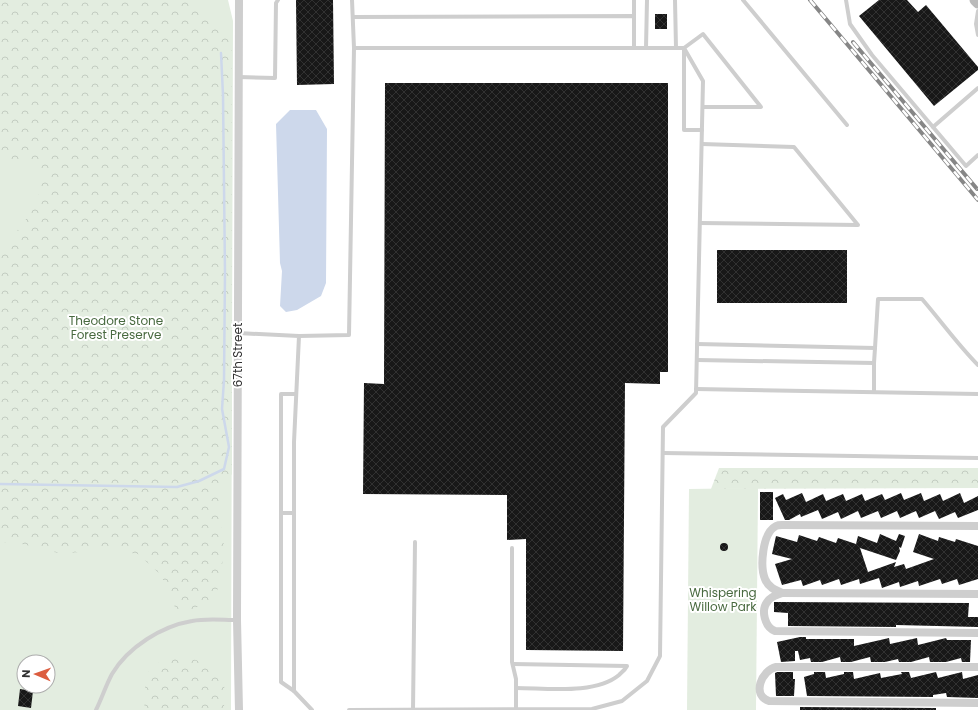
<svg xmlns="http://www.w3.org/2000/svg" width="978" height="710" viewBox="0 0 978 710" font-family="Poppins,sans-serif">
	<style>
		.green { fill: #e3ede0; fill-rule: evenodd }
		.forest { fill: url(#forest-crowns) }
		.water { fill: #cdd8eb }
		.lines { fill: none; stroke-linecap: round; stroke-linejoin: round }
		.stream { stroke: #cdd8eb; stroke-width: 2.5 }
		.building { fill: url(#building-cross-hatch) }
		.lane { stroke: #cecece; stroke-width: 4 }
		.street { stroke: #cecece; stroke-width: 8 }
		.secondary { stroke: #bbb; stroke-width: 11 }
		.rail-casing { stroke: #868686; stroke-width: 4 }
		.rail { stroke: #fff; stroke-width: 2.5; stroke-dasharray: 8; stroke-linecap: butt }
		.labels { text-anchor: middle; stroke-width: 4; stroke-linejoin: round; paint-order: stroke }
		.park-label { font-size: 12px; fill: #496a40; stroke: #fff }
		.street-label { font-size: 12px; fill: #313131; stroke: #fff }
	</style>
	<defs>
		<pattern id="forest-crowns" width="20" height="18" patternUnits="userSpaceOnUse"><rect width="20" height="18" fill="#e3ede0"/><path d="M2 6a3 3 0 1 1 6 0M12 15a3 3 0 1 1 6 0" fill="none" stroke="#c3ccc1"/></pattern>
		<pattern id="building-cross-hatch" width="8" height="8" patternUnits="userSpaceOnUse"><rect width="8" height="8" fill="#181818"/><path d="M0 0l8 8M0 8l8-8" fill="none" stroke="#313131"/></pattern>
	</defs>
	<rect width="100%" height="100%" fill="#fff"/>
	<!-- green -->
	<g class="green">
		<path d="M0,0H228L233,21L231,710H0ZM24,662H48V686H24Z"/>
		<path d="M758,488L756,710H687L689,489Z"/>
	</g>
	<!-- forest -->
	<g class="forest">
		<path d="M0,0H189C194,7 201,8 208,13C217,19 226,30 232,39V474L219,492V518L224,539L221,582L212,601L190,610L177,612L161,575L138,554L104,549L62,554L22,544L0,542V252L25,221L41,190L39,174L24,161L0,157Z"/>
		<path d="M719,468H978V488L711,489Z"/>
		<path d="M181,655C193,659 222,667 224,682C225,691 224,701 224,710H145L144,702L146,674L164,658Z"/>
	</g>
	<!-- water -->
	<path class="water" d="M290,110H316L327,129L326,283L321,296L297,310L286,312L280,306L282,271L280,263L276,124Z"/>
	<g class="lines">
		<!-- stream -->
		<path class="stream" d="M0,484L177,487L199,481L224,469L229,447L222,409L224,380L225,273L223,95L221,53"/>
	</g>
	<!-- building -->
	<g class="building">
		<path d="M296,0H333L334,84L297,85Z"/>
		<path d="M879,0H907L918,12L926,5L978,67V70L934,106L859,16Z"/>
		<rect x="655" y="14" width="12" height="15"/>
		<path d="M385,83H668V372H660V384L625,383L623,651L526,650V539L507,540V495L363,494L364,383L384,384Z"/>
		<rect x="717" y="250" width="130" height="53"/>
		<rect x="760" y="492" width="13" height="28"/>
		<path d="M802,493L806,502L823,494L826,501L843,494L846,501L862,494L865,501L882,494L885,500L901,493L904,500L921,493L924,501L940,494L943,501L960,493L964,503L978,496V510L958,518L955,512L939,519L935,511L919,518L916,511L900,518L897,511L881,518L878,511L861,518L858,511L841,519L838,512L822,519L818,510L801,517L800,514L789,520H785L775,498L783,494L786,500Z"/>
		<path d="M880,534L896,541L899,534L905,536L901,548L899,547L900,551L896,560L860,548L868,572L896,562L894,567L904,564L906,569L934,559L913,552L919,534L938,541L939,537L955,542L956,539L978,546V579L959,585L957,579L942,584L940,579L919,586L918,581L900,587L899,582L882,588L879,578L860,584L859,579L841,585L839,579L822,585L820,580L803,586L801,580L782,585L775,564L792,559L772,554L776,536L797,542L799,535L817,541L819,537L836,543L838,538L856,544L858,536L877,543Z"/>
		<circle cx="724" cy="547" r="4"/>
		<path d="M774,602L969,603L968,617H978V627L896,625V627L788,626V613L774,612Z"/>
		<path d="M800,637H806V639H854V646L889,638L890,644L917,638L918,645L946,638L947,640H971L970,662H962L961,658L946,662H930L929,657L911,662H899L898,659L885,662H871L870,657L851,662H841L840,657L822,662H811L810,658L800,660L798,651H795V661L781,662L777,642Z"/>
		<path d="M777,672H793V679H795L794,696H776L775,673Z"/>
		<path d="M814,672H825L826,678L844,674V672H853L854,679L880,673L881,678L902,674L901,672H909L911,678L936,672L938,678L962,672L963,679L978,675V698L947,697L946,693L933,695V697L807,696L804,677L814,674Z"/>
		<path d="M20,689L33,691L31,708L18,706Z"/>
		<path d="M800,707L936,708V710H800Z"/>
	</g>
	<g class="lines">
		<!-- lane -->
		<g class="lane">
			<path d="M675,0L676,48"/>
			<path d="M743,0L847,125"/>
			<path d="M846,0L850,24L872,55L966,166L978,155"/>
			<path d="M978,11L976,24L978,35"/>
			<path d="M634,16V0"/>
			<path d="M353,17L634,16V48"/>
			<path d="M646,48L647,0"/>
			<path d="M239,77L275,78L276,3L278,0"/>
			<path d="M933,127L978,88"/>
			<path d="M702,130H684V48L703,34L761,107H703"/>
			<path d="M700,223L858,225L794,147L702,144"/>
			<path d="M238,333L299,336L294,442V691L312,710"/>
			<path d="M299,336L349,335L354,48"/>
			<path d="M875,348L878,299H922C941,321 958,345 978,365"/>
			<path d="M697,360L874,363L875,348L697,344"/>
			<path d="M696,389L978,394"/>
			<path d="M874,392V363"/>
			<path d="M663,453L978,458"/>
			<path d="M281,513H294"/>
			<path d="M512,548V662L516,679V709"/>
			<path d="M513,664L627,666C625,670 622,672 619,675C595,695 546,688 516,688"/>
			<path d="M294,691L281,682V394H296"/>
			<path d="M96,710C102,698 106,685 112,674C128,647 162,626 192,621C206,618 223,620 237,620"/>
			<path d="M349,710L592,709L622,701L647,681L660,656L663,427L696,393L703,81L684,48H354L352,0"/>
			<path d="M413,710L415,542"/>
		</g>
		<!-- street -->
		<g class="street">
			<path d="M978,526L782,525C780,525 778,525 776,526C762,533 760,567 765,579C768,587 775,590 782,593C777,595 771,596 768,601C760,610 765,627 775,631L978,633"/>
			<path d="M782,593L978,594"/>
			<path d="M978,667H776C762,670 751,695 769,701L978,703"/>
			<path d="M239,710L237,620L239,0"/>
		</g>
		<!-- secondary -->
		<path class="secondary" d="M975,0L978,3"/>
		<defs>
			<g id="rail">
				<path d="M810,0L978,200"/>
				<path d="M853,42L977,189"/>
			</g>
		</defs>
		<!-- rail casing -->
		<use href="#rail" class="rail-casing"/>
		<!-- rail -->
		<use href="#rail" class="rail"/>
	</g>
	<g class="labels">
		<!-- park labels -->
		<g class="park-label">
			<text x="116" y="325">Theodore Stone<tspan x="116" dy="14">Forest Preserve</tspan></text>
			<text x="723" y="597">Whispering<tspan x="723" dy="14">Willow Park</tspan></text>
		</g>
		<!-- street labels -->
		<g class="street-label">
			<text transform="translate(238 355) rotate(-90)" y="4">67th Street</text>
		</g>
	</g>
	<!-- north arrow -->
	<g transform="translate(36 674) rotate(272)"><circle r="19" fill="#ffffff" stroke="#adadad"/>
	<path d="M0-3L7 15L0 10L-7 15Z" fill="#dc5d3f"/>
	<text y="-6" font-size="11" font-weight="bold" text-anchor="middle" fill="#313131">N</text>
	</g>
</svg>
